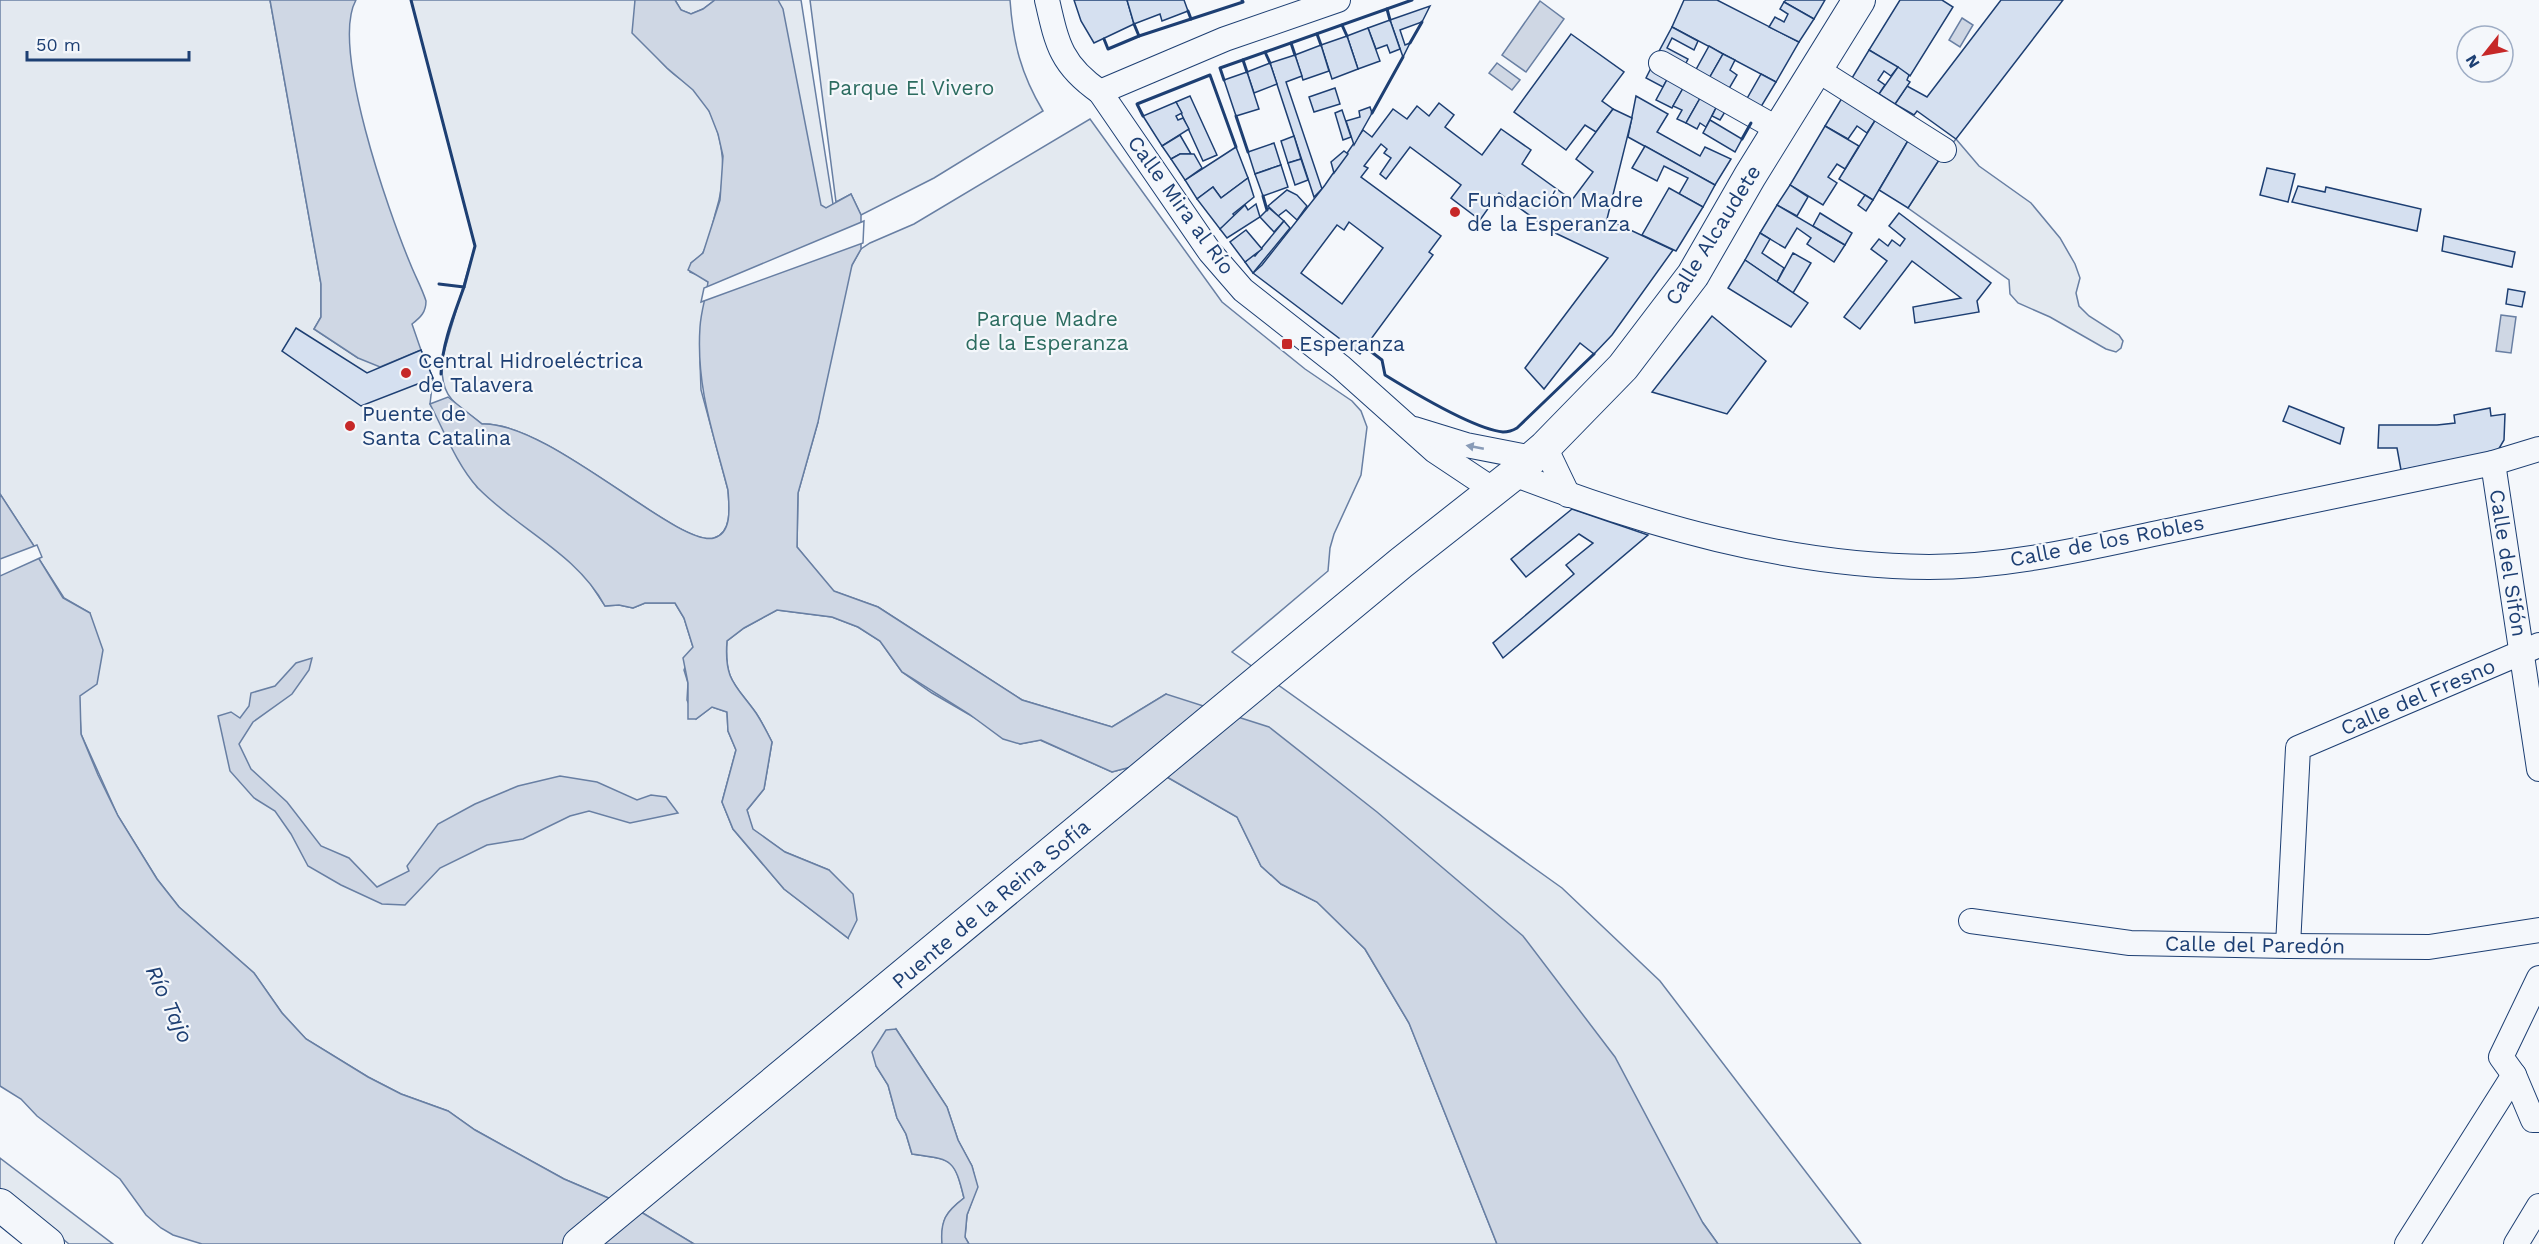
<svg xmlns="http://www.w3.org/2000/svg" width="2539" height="1244" viewBox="0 0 2539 1244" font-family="'Work Sans',sans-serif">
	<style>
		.green { fill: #e3e9f0; stroke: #687fa3; stroke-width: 1.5 }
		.water { fill: #cfd7e4; stroke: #687fa3; stroke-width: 1.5 }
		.pier { fill: #f4f7fb; stroke: #687fa3; stroke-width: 1.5 }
		.building { fill: #d5e0f0; stroke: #1d3f73; stroke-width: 1.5; fill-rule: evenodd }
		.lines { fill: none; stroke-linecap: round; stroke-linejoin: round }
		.minor-casing { stroke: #1d3f73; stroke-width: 26 }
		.major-casing { stroke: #1d3f73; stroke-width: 34 }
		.minor { stroke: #f4f7fb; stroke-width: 24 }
		.major { stroke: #f4f7fb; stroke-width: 32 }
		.wall { stroke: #1d3f73; stroke-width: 3 }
		.oneway { fill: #889bb7 }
		.poi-dot { fill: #c62828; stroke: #f4f7fb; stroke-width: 2 }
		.labels { text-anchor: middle; stroke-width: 4.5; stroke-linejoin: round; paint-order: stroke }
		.park-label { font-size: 21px; fill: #2c6c60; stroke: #f4f7fb }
		.poi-label { font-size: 21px; fill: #1d3f73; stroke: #f4f7fb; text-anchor: start }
		.street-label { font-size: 21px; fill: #1d3f73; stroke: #f4f7fb }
		.water-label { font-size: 22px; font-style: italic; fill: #1d3f73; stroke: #f4f7fb }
	</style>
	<rect width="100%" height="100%" fill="#f4f7fb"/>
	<!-- green -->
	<g class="green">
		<path d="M0,0H270L321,284V317L314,329L358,358L421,350L433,378L430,404L477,487L572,563L586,577L605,606L619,605L633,608L645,603H675L684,618L693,647L684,670L688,683L687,700L696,719L712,707L727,712L728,731L736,750L722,802L733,829L784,889L848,938L829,870L785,852L752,829L747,810L764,789L772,742C767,732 762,722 756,713C735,684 724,680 727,641L744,628L777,610L832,617L858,627L880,641L902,672L932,693L1020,744L1040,740L1112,772L1138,765L1167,777L1237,817L1261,866L1281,884L1317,902L1365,949L1409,1023L1497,1244H969L965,1237L967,1215L977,1187L972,1166L958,1140L947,1107L896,1029L876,1066L888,1085L897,1118L906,1134L912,1154C952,1160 954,1156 964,1198C945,1212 941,1220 942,1244H694L641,1212L564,1179L475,1130L448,1111L401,1094L368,1077L306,1039L282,1013L254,973L179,907L157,879L118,816L81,734L79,696L90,613L64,598L39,559L34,546L0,494Z"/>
		<path d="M411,0H635C634,26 649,51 668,69C675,76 685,82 693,89C724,121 729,170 716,211C713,221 708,247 702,254C699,258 694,260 691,263L690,272L700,276L708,282L700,362L701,390L728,490C729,505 733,533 714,538C678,548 549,421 482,424C454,402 440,399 442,359L475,246Z"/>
		<path d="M675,0H715L703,9L691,14L681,10Z"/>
		<path d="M775,0H801L833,204L851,267L861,249L870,243L914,224L1090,119L1222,302L1305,369L1352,401L1361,411L1367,427L1361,475L1334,534L1330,548L1328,571L1232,652L1562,888L1660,981L1861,1244H1718L1703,1223L1166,694L1112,727L1022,700L878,607L833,591L797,547L798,493L818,422L827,352Z"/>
		<path d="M810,0H1010C1013,43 1021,74 1043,111L934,178L861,215L851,194L836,202Z"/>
		<path d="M1956,139L1979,166L2031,203L2060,238L2075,264L2080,278L2076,293L2079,306L2089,316L2119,335L2123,341L2121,348L2116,352L2106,349L2050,317L2018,303L2010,294L2009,280L1908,208L1939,160Z"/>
		<path d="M0,1158L113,1244H69L0,1188Z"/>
	</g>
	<!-- water -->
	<g class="water">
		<path d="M270,0H356C330,46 389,213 410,263C415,276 422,288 426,301C426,312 421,317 412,324L421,350L380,367L358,358L314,329L321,317V284Z"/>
		<path d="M635,0H675L681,10L691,14L703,9L715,0H778L783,9L821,205L826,208L851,194L861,215V249L852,265L818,422L798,493L797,547L834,591L878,607L1022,700L1112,727L1166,694L1269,727L1377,812L1523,936L1615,1057L1703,1223L1718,1244H1497L1409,1023L1365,949L1317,902L1281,884L1261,866L1237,817L1167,777L1138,765L1112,772L1041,740L1020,744L1003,739L969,714L902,672L880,641L858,627L832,617L777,610L744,628L727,641C724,680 735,684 756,713C762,722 767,732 772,742L764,789L747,810L753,829L785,852L829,870L853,894L857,920L848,938L784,889L733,829L722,802L736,750L728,731L727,712L712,707L696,719H688V683L683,658L693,647L684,618L675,603H645L633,608L619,605L605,606C576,553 519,530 478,488C457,465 444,431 430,404L448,397L482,424C549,421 678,548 714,538C733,533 729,505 728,490C713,432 696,387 700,327C701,311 706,297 708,282L688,270L691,263L703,253L720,200L723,156L718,134L709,111L693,90L667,68L632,33Z"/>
		<path d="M1540,1L1564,19L1526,72L1502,55Z"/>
		<path d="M1962,18L1973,25L1960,47L1949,40Z"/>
		<path d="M1497,63L1520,80L1512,90L1489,73Z"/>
		<path d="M2501,315L2516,317L2511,353L2496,351Z"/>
		<path d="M0,494L34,546L39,559L63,598L90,613L103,650L97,684L80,696L81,734L98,775L118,816L157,879L179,907L254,973L282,1013L306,1039L368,1077L401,1094L448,1111L475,1130L564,1179L641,1212L694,1244H202L173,1235L161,1228L146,1215L120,1179L37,1116L21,1099L0,1086Z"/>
		<path d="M312,658L309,670L292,694L253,722L239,744L251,769L287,802L321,846L349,858L377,887L409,871L407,866L438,824L475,804L518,786L560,776L597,782L637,800L651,795L666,797L678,813L630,823L589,811L570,816L523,839L487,845L440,868L405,905L382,904L341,885L308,866L291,834L275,811L254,798L230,771L218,716L231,712L240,718L249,706L251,693L275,686L296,663Z"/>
		<path d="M896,1029L947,1107L958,1140L972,1166L978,1187L967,1215L965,1237L969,1244H942C940,1220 946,1212 964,1198C954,1157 951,1160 912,1154L906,1134L897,1118L888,1085L876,1066L872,1052L886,1030Z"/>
	</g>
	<!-- pier -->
	<g class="pier">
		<path d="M864,221L863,243L701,302L704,288Z"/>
		<path d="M37,545L42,557L0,576V559Z"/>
	</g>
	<!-- building -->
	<g class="building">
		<path d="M1074,0H1127L1134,24L1094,43L1081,21Z"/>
		<path d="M1127,0H1184L1188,11L1162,21L1160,14L1134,24Z"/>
		<path d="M1684,0H1717L1799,42L1776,82L1672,27Z"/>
		<path d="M1786,0H1825L1814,19L1784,2Z"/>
		<path d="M1900,0H1942L1953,7L1910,76L1869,50Z"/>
		<path d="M2001,0H2063L1956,139L1917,111L1914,115L1895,104L1907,86L1927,97Z"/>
		<path d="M1784,2L1814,19L1799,42L1769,27L1775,17L1784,22L1788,14L1780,9Z"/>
		<path d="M1430,6L1422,22L1400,30L1405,45L1410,43L1403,57L1390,20Z"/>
		<path d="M1390,20L1400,49L1390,53L1387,45L1376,49L1368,28Z"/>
		<path d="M1672,27L1698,41L1694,50L1672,38L1667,48L1688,59L1683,69L1657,55Z"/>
		<path d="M1368,28L1380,61L1358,69L1347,36Z"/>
		<path d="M1571,34L1624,72L1602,101L1613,109L1596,132L1585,125L1566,150L1514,112Z"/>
		<path d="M1347,36L1358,69L1332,79L1321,45Z"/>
		<path d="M1321,45L1329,71L1303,80L1295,55Z"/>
		<path d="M1709,46L1723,54L1707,82L1693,75Z"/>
		<path d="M1869,50L1898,67L1891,76L1884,71L1878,80L1885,85L1879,94L1852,78Z"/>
		<path d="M1723,54L1735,60L1730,70L1737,75L1727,92L1707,82Z"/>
		<path d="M1295,55L1302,76L1286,82L1322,189L1314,197L1270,63Z"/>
		<path d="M1270,63L1277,84L1254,93L1247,72Z"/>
		<path d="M1653,64L1670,74L1663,87L1646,78Z"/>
		<path d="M1898,67L1909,75L1907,80L1910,82L1895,104L1879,94Z"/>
		<path d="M1247,72L1259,109L1236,116L1224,80Z"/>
		<path d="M1670,74L1686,83L1672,108L1656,100Z"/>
		<path d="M1761,74L1776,82L1759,110L1745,102Z"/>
		<path d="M1686,83L1703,93L1686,123L1677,119L1682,110L1673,106Z"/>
		<path d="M1335,88L1340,104L1314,112L1309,97Z"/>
		<path d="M1703,93L1719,102L1706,127L1700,123L1697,129L1686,123Z"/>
		<path d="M1190,96L1217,155L1203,161L1176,102Z"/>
		<path d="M1636,96L1668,114L1657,132L1700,156L1705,147L1731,159L1715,185L1628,137Z"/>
		<path d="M1842,98L1876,119L1867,133L1857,126L1848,139L1825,126Z"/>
		<path d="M1176,102L1182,113L1176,116L1178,120L1183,118L1189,129L1162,146L1143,116Z"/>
		<path d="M1719,102L1728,107L1720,120L1712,116Z"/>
		<path d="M1439,103L1454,115L1445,127L1482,155L1501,129L1531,150L1522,164L1572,200L1593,172L1576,159L1613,109L1632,118L1607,219L1673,250L1612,335L1594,354L1580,343L1544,389L1525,368L1608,258L1551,231L1499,193L1480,220L1451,198L1461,185L1410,147L1386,179L1380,174L1391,158L1384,153L1387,149L1381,144L1364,166L1368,168L1361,177L1441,236L1429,252L1433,255L1360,354L1253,273L1262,265L1325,185L1363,130L1372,137L1393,109L1407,119L1417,106L1429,116ZM1349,222L1383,248L1342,304L1301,273L1337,225L1344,230Z"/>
		<path d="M1370,107L1372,113L1354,145L1346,121L1360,117L1359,111Z"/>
		<path d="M1342,110L1351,137L1343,140L1335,113Z"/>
		<path d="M1876,119L1909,139L1873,200L1839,179Z"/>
		<path d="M1710,120L1742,139L1735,152L1703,133Z"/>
		<path d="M1825,126L1859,146L1845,169L1837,164L1828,177L1837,183L1823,205L1790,185Z"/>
		<path d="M1180,135L1191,154H1180L1171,159L1162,146Z"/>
		<path d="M1294,136L1301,159L1288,163L1281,141Z"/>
		<path d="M1909,139L1939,160L1908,208L1879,190Z"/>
		<path d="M1274,143L1281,165L1255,174L1248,152Z"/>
		<path d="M1645,146L1715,185L1703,207L1679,194L1688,178L1664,166L1657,181L1632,168Z"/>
		<path d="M1236,147L1248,178L1221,198L1213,187L1197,199L1185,180Z"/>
		<path d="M1344,151L1348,154L1334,173L1331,162Z"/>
		<path d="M1180,154H1194L1202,168L1185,180L1171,159Z"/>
		<path d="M1301,159L1308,180L1295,185L1288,163Z"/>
		<path d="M1281,165L1288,187L1263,196L1255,174Z"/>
		<path d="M2267,168L2295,174L2288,202L2260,195Z"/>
		<path d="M1248,178L1254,197L1233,214L1235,217L1220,229L1197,199L1213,187L1221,198Z"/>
		<path d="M1790,185L1808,197L1797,216L1777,205Z"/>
		<path d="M2298,186L2325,192L2326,187L2421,209L2417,231L2292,202Z"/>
		<path d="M1669,188L1703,207L1676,251L1642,235Z"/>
		<path d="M1287,190L1297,195L1307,206L1297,220L1286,210L1278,216L1268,206Z"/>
		<path d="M1865,195L1873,200L1866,211L1858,205Z"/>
		<path d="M1256,204L1260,217L1227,238L1220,229L1245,205L1248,210Z"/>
		<path d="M1777,205L1845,245L1834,262L1807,244L1811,238L1797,228L1785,248L1760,233Z"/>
		<path d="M1269,208L1284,221L1274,232L1260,217Z"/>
		<path d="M1820,213L1852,233L1845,245L1813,226Z"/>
		<path d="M1899,213L1991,283L1977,301L1979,312L1915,323L1913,307L1961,298L1912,261L1860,329L1844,317L1887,261L1871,249L1879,239L1888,246L1892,240L1900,246L1905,239L1889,226Z"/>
		<path d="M1284,221L1290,228L1253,273L1245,262L1253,255L1255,256Z"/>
		<path d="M1246,230L1262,249L1245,262L1230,242Z"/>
		<path d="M1760,233L1770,239L1762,253L1784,268L1777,282L1745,260Z"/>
		<path d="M2444,236L2515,252L2512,267L2442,251Z"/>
		<path d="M1793,253L1811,263L1793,293L1777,282Z"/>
		<path d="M1745,260L1808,303L1791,327L1728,288Z"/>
		<path d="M2508,289L2525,292L2522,307L2506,304Z"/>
		<path d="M1712,316L1766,361L1727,414L1652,392Z"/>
		<path d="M296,328L367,373L421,350L433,378L361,406L282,351Z"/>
		<path d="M2289,406L2344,428L2340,444L2283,421Z"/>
		<path d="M2490,408L2491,416L2505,414L2504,440L2497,452L2401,470L2397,448H2378L2379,425H2437L2455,423L2454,415Z"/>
		<path d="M1572,509L1648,535L1503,658L1493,643L1574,574L1566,565L1593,543L1579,534L1526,577L1511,559Z"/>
	</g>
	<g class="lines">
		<defs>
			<g id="minor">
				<path d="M1047,0C1057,44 1061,65 1100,92L1210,252L1243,290L1341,367L1435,451L1495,491"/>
				<path d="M1661,63L1778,129"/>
				<path d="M1816,69L1944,150"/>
				<path d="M1100,92L1225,39L1338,0"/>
				<path d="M1414,429L1466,445L1533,458"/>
				<path d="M1545,447L1568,495"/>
				<path d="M2493,463L2539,769"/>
				<path d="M1514,474C1646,525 1787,566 1929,567C2015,567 2099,545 2182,528C2286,506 2389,485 2493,463L2539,449"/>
				<path d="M1971,921L2130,943L2288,946L2429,947L2539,930"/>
				<path d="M2288,946L2298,748L2539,645"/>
				<path d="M2539,978L2501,1057L2514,1075L2533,1120H2539"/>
				<path d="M2407,1244L2514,1075"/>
				<path d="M2516,1244L2539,1206"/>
			</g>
			<g id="major">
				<path d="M0,1205L48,1244"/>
				<path d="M579,1244L1401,563L1514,474L1545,447L1623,367L1693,275L1750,176L1859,0"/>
			</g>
		</defs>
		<!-- minor casing -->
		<use href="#minor" class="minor-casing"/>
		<!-- major casing -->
		<use href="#major" class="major-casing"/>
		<!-- minor -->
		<use href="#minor" class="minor"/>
		<!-- major -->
		<use href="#major" class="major"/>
		<!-- wall -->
		<g class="wall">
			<path d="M411,0L475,246L464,287"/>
			<path d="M1387,9L1390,20"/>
			<path d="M1191,19L1243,2L1242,0"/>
			<path d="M1342,25L1347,36"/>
			<path d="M1317,34L1321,45"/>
			<path d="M1139,36L1191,19L1188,11"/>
			<path d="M1104,39L1108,49L1139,36L1134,24"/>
			<path d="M1291,43L1295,55"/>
			<path d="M1410,43L1422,22"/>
			<path d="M1265,52L1270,63"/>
			<path d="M1243,60L1247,72"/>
			<path d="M1224,80L1220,68L1412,0"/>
			<path d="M1372,113L1403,57"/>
			<path d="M1143,116L1137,104L1210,75L1236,147"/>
			<path d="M1236,116L1248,152"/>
			<path d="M1742,139L1751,123"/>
			<path d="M1263,196L1267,210"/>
			<path d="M439,284L464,287C454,315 442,344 441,374"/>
			<path d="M1365,347L1382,360L1385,375C1411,391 1474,429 1503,432C1509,432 1512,431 1517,428L1594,354"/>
		</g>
	</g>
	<!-- one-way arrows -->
	<defs><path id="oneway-solid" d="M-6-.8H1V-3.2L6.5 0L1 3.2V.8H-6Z" transform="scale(1.5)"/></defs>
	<use class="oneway" href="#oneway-solid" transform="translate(1475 447) rotate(-169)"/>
	<!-- markers -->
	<g class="poi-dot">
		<circle cx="1455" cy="212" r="6"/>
		<rect x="1281" y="338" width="12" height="12" rx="3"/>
		<circle cx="406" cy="373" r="6"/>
		<circle cx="350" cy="426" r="6"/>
	</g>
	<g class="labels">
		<!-- park labels -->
		<g class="park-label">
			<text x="911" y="95">Parque El Vivero</text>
			<text x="1047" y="326">Parque Madre<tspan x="1047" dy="24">de la Esperanza</tspan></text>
		</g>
		<!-- poi labels -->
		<g class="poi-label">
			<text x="1467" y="207">Fundación Madre<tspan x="1467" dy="24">de la Esperanza</tspan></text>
			<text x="1299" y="351">Esperanza</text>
			<text x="418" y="368">Central Hidroeléctrica<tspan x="418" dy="24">de Talavera</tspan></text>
			<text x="362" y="421">Puente de<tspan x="362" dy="24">Santa Catalina</tspan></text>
		</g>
		<!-- street labels -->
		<g class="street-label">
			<text transform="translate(1181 205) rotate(54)" y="7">Calle Mira al Río</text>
			<text transform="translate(1713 235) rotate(-58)" y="7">Calle Alcaudete</text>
			<text transform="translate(2107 541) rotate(-11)" y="7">Calle de los Robles</text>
			<text transform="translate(2508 563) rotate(81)" y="7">Calle del Sifón</text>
			<text transform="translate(2418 697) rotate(-23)" y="7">Calle del Fresno</text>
			<text transform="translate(991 904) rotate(-40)" y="7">Puente de la Reina Sofía</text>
			<text transform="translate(2255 945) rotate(1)" y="7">Calle del Paredón</text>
		</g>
		<!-- water labels -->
		<g class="water-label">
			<text transform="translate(170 1004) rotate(65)" y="8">Río Tajo</text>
		</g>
	</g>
	<!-- north arrow -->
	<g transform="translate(2485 54) rotate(239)"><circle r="28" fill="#f4f7fb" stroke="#9eadc5" stroke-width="1.5"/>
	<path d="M0-4.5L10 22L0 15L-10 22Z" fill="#c62828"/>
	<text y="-9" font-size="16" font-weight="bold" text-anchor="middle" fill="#1d3f73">N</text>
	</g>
	<!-- scale -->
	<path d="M27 51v9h162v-9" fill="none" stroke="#1d3f73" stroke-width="3"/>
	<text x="36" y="51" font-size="18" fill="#1d3f73" stroke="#f4f7fb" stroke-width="4.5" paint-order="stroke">50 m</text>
</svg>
